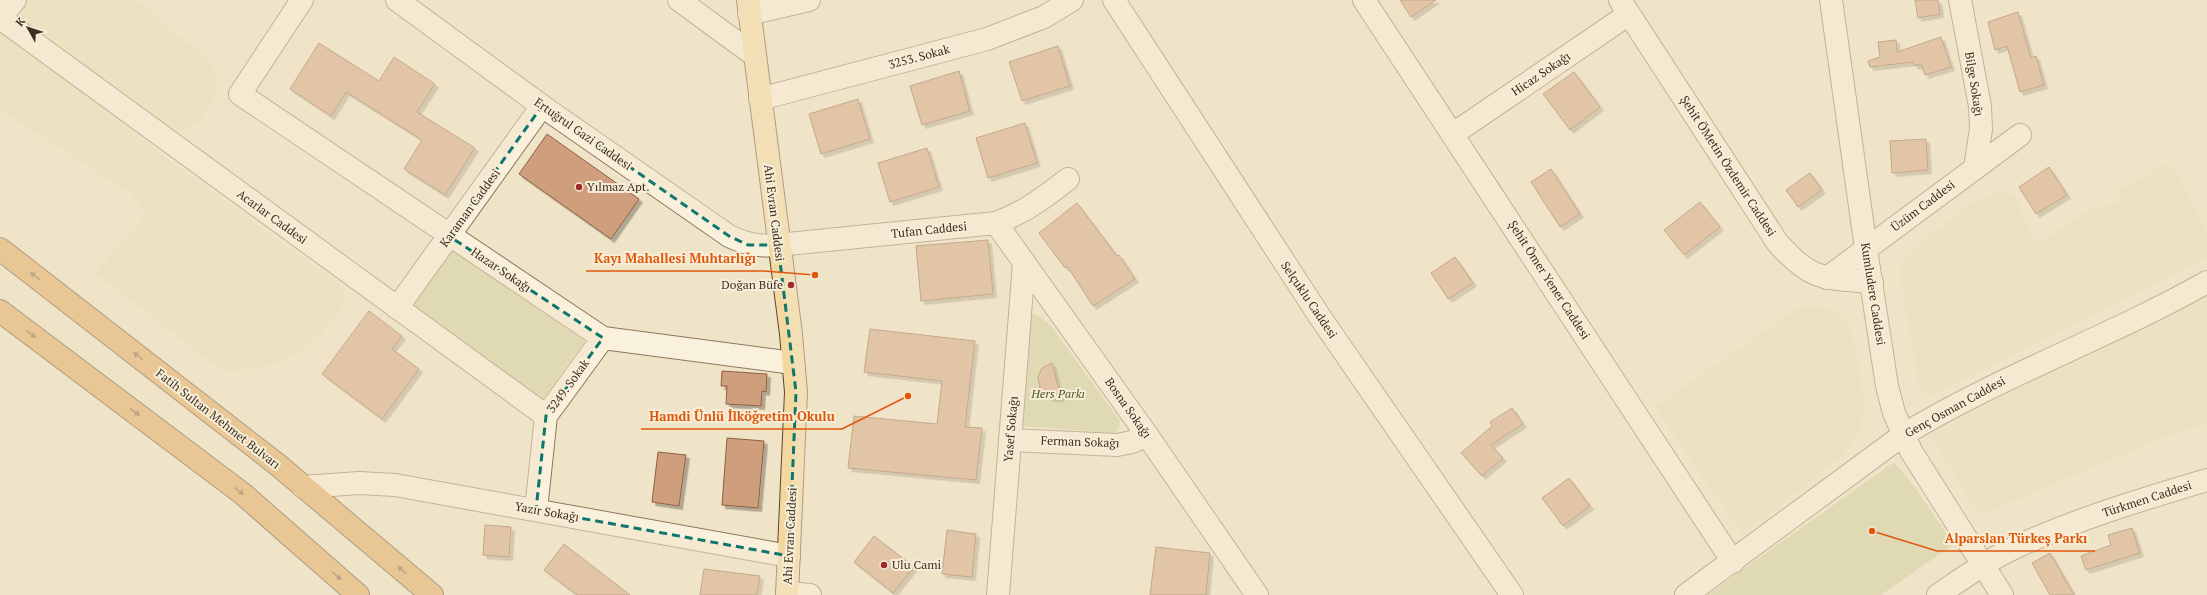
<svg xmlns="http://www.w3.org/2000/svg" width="2207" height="595" viewBox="0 0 2207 595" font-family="'PT Serif',serif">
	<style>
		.farmland { fill: #e6deb5 }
		.green { fill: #c9cf9b }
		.building { fill: #cf9f7d; stroke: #8d5f41; filter: url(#shadow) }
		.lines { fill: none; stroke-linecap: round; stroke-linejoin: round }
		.minor-casing { stroke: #8d765c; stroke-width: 24 }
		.major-casing { stroke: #5b4430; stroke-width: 24 }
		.highway-casing { stroke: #5b4430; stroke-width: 24 }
		.minor { stroke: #faf1dc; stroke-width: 22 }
		.major { stroke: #f3d9a0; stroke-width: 22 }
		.highway { stroke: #e0a458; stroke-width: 22 }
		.oneway { fill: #7e5d36 }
		.marked { fill: none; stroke: #0f766e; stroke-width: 3; stroke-dasharray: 8 5; stroke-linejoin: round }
		.poi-dot { fill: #9e2a2b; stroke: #f7eed8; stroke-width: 1.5 }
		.labels { text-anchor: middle; stroke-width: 4; stroke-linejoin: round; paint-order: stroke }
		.street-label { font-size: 12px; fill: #3d2e20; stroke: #f7eed8 }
		.poi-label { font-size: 12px; fill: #3d2e20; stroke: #f7eed8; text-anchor: start }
		.park-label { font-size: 12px; font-style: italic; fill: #4d5a26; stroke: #f7eed8 }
		.leader { fill: none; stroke: #df570d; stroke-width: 1.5 }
		.callout-dot { fill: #df570d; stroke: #f7eed8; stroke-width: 1.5 }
		.callout-label { font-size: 13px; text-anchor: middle; font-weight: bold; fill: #df570d; stroke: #f7eed8; stroke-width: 4; stroke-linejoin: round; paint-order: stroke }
	</style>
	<defs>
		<filter id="shadow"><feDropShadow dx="3.5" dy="3.5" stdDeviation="0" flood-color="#0004"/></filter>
	</defs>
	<rect width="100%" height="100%" fill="#f0e4c8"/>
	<!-- farmland -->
	<g class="farmland">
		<path d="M30,0H136L212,63L216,73L217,88L213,101L205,115L194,126L182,131L171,128L24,25L21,19L22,10Z"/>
		<path d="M0,34L8,35L176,165L343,288L346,297L343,306L319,336L304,350L275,364L231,372L220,369L95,273L141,222L144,211L130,193L0,110Z"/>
		<path d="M2171,162L2207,231V257L1932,396L1920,389L1899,271L1906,258L1915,248L1966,207L1982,198L1998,193L2014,195L2037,245L2087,211L2121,202L2116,191Z"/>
		<path d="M2207,295V424L2177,432L1985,513L1974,508L1930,434L1966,412L2014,388L2085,359Z"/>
		<path d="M1818,305L1844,316L1852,331L1864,400L1860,433L1841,457L1742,535L1655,407L1798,308Z"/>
	</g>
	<!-- green -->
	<g class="green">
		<path d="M451,247L585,341L541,402L409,305Z"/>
		<path d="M1029,314H1036L1051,326L1120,421L1119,429L1114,433L1021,426Z"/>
		<path d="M1894,462L1913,485L1954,544L1881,595H1707Z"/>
	</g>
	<!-- building -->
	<g class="building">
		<path d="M1400,0H1436L1411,17Z"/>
		<path d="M1915,0H1938L1940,14L1918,18Z"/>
		<path d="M2018,12L2031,58L2036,56L2044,85L2020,92L2007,46L1995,50L1988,22Z"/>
		<path d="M1941,37L1951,67L1925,75L1921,64L1915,66L1913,62L1870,67L1868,61L1880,57L1878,42L1896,40L1897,52Z"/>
		<path d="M319,43L379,81L394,57L435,84L417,112L475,148L445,195L404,169L422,140L346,92L331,116L290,89Z"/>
		<path d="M1058,46L1070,86L1022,101L1009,62Z"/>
		<path d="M959,71L970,111L922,125L910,86Z"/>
		<path d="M1574,72L1600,107L1570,130L1543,94Z"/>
		<path d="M858,99L870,139L821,154L809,114Z"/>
		<path d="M1025,123L1037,163L988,178L976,138Z"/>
		<path d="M547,134L639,199L611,239L519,174Z"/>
		<path d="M1926,139L1928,170L1892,173L1890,141Z"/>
		<path d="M927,148L939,187L890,202L878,163Z"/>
		<path d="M2049,167L2067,195L2036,214L2019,187Z"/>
		<path d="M1551,169L1580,214L1560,227L1531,182Z"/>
		<path d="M1810,173L1822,190L1798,207L1786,190Z"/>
		<path d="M1700,202L1720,227L1684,255L1664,230Z"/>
		<path d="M1077,203L1117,256L1119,255L1135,279L1093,306L1067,266L1065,268L1039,233Z"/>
		<path d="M988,240L993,294L921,301L916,246Z"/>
		<path d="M1455,257L1473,283L1448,299L1431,273Z"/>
		<path d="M369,311L402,336L392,349L419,369L382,419L322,374Z"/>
		<path d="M870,329L975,341L965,427L982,428L976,480L848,468L854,416L937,424L942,381L864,372Z"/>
		<path d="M1052,363L1061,398H1051L1041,393L1038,377L1042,368Z"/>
		<path d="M722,371L767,374L766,392L762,391L761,406L726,404L727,386H721Z"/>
		<path d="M1512,408L1523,424L1491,445L1503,458L1482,476L1461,453L1492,426L1490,422Z"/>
		<path d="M727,438L764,441L758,508L722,505Z"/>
		<path d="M658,452L686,455L679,506L652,502Z"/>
		<path d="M1569,478L1590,506L1563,526L1542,498Z"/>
		<path d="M485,525L511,527L509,557L483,555Z"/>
		<path d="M2132,528L2140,553L2086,570L2081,556L2111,545L2108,535Z"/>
		<path d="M947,530L976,534L972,577L942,574Z"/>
		<path d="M874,536L914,567L893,593L854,562Z"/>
		<path d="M564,544L630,595H577L544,570Z"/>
		<path d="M1156,547L1210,553L1206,595H1150Z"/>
		<path d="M2050,553L2074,595H2050L2032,563Z"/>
		<path d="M704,569L760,576L757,595H700Z"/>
	</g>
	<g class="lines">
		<defs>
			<g id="minor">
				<path d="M302,0L240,94L603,338L793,363"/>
				<path d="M397,0L542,106L729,236C746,244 759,247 778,245L996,223C1024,213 1045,197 1068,179"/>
				<path d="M679,0L754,55"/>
				<path d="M1114,0L1320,317L1512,595"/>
				<path d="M1364,0L1733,562"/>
				<path d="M1620,0L1777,242C1811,281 1823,278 1872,282"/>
				<path d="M1831,0L1866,249L1887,386L1894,413L1911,451L2002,595"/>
				<path d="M1960,0L1980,106L1981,129L1975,168"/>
				<path d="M749,14L809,0"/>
				<path d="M0,18L546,416"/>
				<path d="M0,18L15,0"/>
				<path d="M760,99L987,39L1044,17L1072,0"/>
				<path d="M1453,134L1629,14"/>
				<path d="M996,223L1147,435L1257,595"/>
				<path d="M1827,278L2020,135"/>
				<path d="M397,308L542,106"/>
				<path d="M1010,440L1117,445L1132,442L1147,435"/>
				<path d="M303,487L359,483L395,485L789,556"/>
				<path d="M536,510L546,416L603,338"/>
				<path d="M787,593L810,595"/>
				<path d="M998,595L1024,263"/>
				<path d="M1686,595L1903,435C2000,376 2108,338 2207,282"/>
				<path d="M1938,595C1963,578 1988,560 2016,547C2077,519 2143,499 2207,480"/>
			</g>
			<path id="major" d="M748,0L791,334L796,392L787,595"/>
			<g id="highway">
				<path d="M0,249L278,465L432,595"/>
				<path d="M0,311L243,494L358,595"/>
			</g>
		</defs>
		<!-- minor casing -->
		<use href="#minor" class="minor-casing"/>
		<!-- major casing -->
		<use href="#major" class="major-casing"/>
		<!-- highway casing -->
		<use href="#highway" class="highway-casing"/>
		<!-- minor -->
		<use href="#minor" class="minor"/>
		<!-- major -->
		<use href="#major" class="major"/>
		<!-- highway -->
		<use href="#highway" class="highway"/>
	</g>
	<!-- one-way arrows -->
	<defs><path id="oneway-solid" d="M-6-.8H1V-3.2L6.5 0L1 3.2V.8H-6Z"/></defs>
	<g class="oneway">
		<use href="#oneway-solid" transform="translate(35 276) rotate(-142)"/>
		<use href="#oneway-solid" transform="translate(31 334) rotate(37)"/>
		<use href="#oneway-solid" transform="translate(138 356) rotate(-142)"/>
		<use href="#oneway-solid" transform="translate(135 412) rotate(37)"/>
		<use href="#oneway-solid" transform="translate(239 491) rotate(38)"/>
		<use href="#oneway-solid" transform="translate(402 570) rotate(-140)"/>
		<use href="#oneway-solid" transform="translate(337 576) rotate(41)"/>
	</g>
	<!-- marked area -->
	<path d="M0 0H2207V595H0ZM542,106L729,236L748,245H778L796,392L789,556L536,510L546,416L603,338L449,236Z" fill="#f0e4c8" fill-opacity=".55" fill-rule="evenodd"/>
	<path class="marked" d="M542,106L729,236L748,245H778L796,392L789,556L536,510L546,416L603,338L449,236Z"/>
	<!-- markers -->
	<g class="poi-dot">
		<circle cx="579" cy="187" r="4"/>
		<circle cx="791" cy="285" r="4"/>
		<circle cx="884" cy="565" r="4"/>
	</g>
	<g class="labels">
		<!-- street labels -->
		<g class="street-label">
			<text transform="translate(919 57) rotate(-15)" y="4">3253. Sokak</text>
			<text transform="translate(1541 74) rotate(-34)" y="4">Hicaz Sokağı</text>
			<text transform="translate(1974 84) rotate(81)" y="4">Bilge Sokağı</text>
			<text transform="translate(583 134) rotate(35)" y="4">Ertuğrul Gazi Caddesi</text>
			<text transform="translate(1728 166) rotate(57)" y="4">Şehit ÖMetin Özdemir Caddesi</text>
			<text transform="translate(1923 206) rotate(-37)" y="4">Üzüm Caddesi</text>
			<text transform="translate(470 208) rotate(-54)" y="4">Karaman Caddesi</text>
			<text transform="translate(774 213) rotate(83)" y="4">Ahi Evran Caddesi</text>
			<text transform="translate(272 217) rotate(36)" y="4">Acarlar Caddesi</text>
			<text transform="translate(929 230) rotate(-6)" y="4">Tufan Caddesi</text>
			<text transform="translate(501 270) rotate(34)" y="4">Hazar Sokağı</text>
			<text transform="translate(1549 280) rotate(57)" y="4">Şehit Ömer Yener Caddesi</text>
			<text transform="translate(1873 294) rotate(81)" y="4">Kumludere Caddesi</text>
			<text transform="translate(1309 300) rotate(56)" y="4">Selçuklu Caddesi</text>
			<text transform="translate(568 386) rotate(-54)" y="4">3249. Sokak</text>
			<text transform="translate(1955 407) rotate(-29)" y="4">Genç Osman Caddesi</text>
			<text transform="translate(1128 408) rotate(55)" y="4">Bosna Sokağı</text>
			<text transform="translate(218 419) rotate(38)" y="4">Fatih Sultan Mehmet Bulvarı</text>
			<text transform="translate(1011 429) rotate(-85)" y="4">Yasef Sokağı</text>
			<text transform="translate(1080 442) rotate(2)" y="4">Ferman Sokağı</text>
			<text transform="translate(2147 499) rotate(-18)" y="4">Türkmen Caddesi</text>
			<text transform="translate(547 512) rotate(10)" y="4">Yazır Sokağı</text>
			<text transform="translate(790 536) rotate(-87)" y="4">Ahi Evran Caddesi</text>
		</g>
		<!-- poi labels -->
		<g class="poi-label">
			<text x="587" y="191">Yılmaz Apt.</text>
			<text x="783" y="289" text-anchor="end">Doğan Büfe</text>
			<text x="892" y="569">Ulu Cami</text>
		</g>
		<!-- park labels -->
		<g class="park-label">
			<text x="1058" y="398">Hers Parkı</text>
		</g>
	</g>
	<!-- callouts -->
	<path class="leader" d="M815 275L764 271H586M908 396L842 429H641M1872 531L1937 551H2095"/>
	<g class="callout-dot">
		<circle cx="815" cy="275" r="4"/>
		<circle cx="908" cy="396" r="4"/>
		<circle cx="1872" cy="531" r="4"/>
	</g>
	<g class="callout-label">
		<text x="675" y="263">Kayı Mahallesi Muhtarlığı</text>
		<text x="742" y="421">Hamdi Ünlü İlköğretim Okulu</text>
		<text x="2016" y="543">Alparslan Türkeş Parkı</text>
	</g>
	<!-- north arrow -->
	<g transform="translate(28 28) rotate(309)" stroke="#f7eed8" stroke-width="3" paint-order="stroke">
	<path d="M0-3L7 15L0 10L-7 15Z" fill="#3d2e20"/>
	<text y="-6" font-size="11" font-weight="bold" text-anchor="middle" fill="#3d2e20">K</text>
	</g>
</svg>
